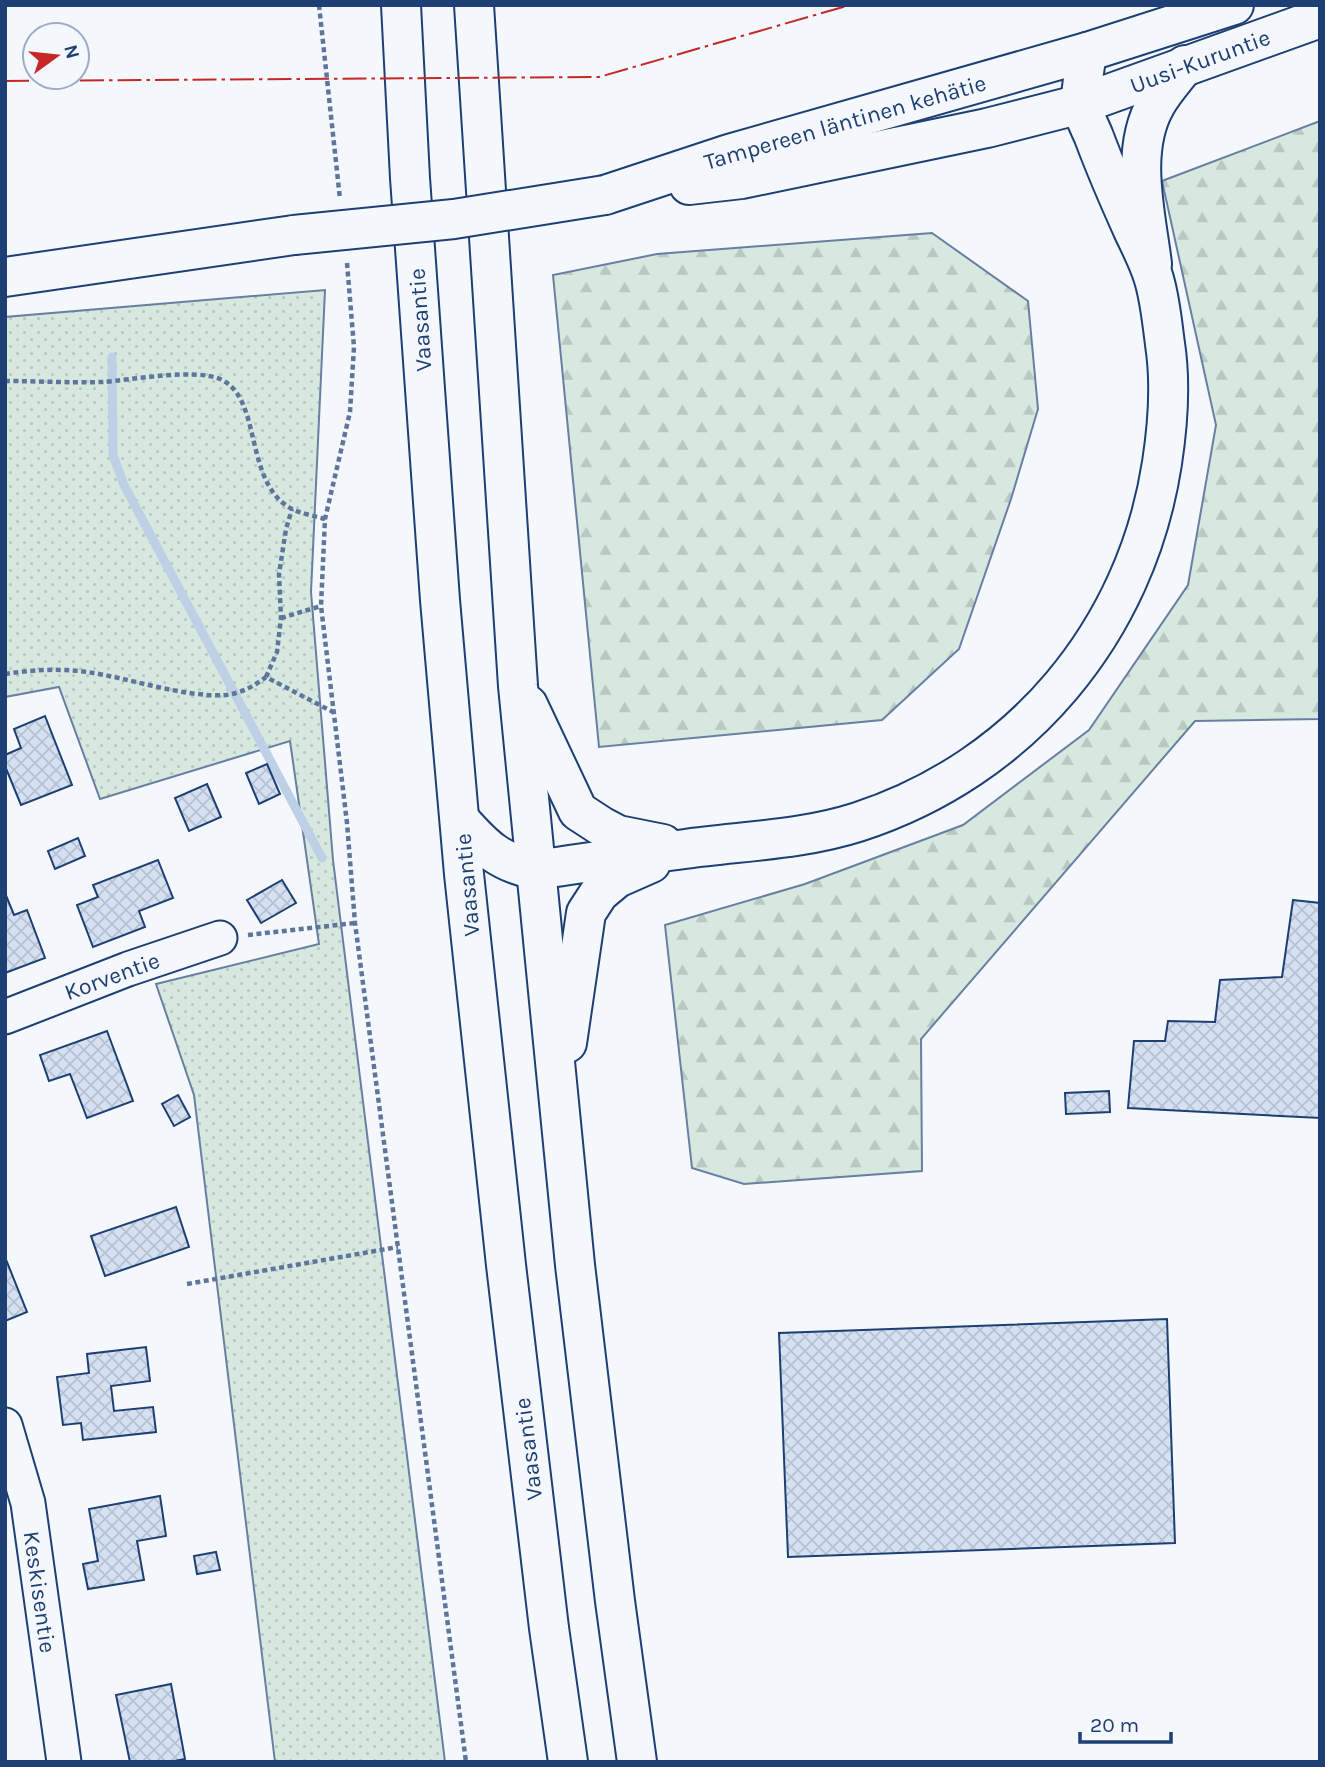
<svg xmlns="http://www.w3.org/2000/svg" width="1325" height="1767" viewBox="0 0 1325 1767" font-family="Karla,sans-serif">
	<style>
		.forest { fill: url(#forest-firs); stroke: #687fa3; stroke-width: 2 }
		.park { fill: url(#park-dots); stroke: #687fa3; stroke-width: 2 }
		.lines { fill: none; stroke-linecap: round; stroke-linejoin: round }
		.stream { stroke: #bed0e5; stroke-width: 9 }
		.building { fill: url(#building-cross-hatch); stroke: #1d3f73; stroke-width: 2 }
		.minor-casing { stroke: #1d3f73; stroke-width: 37 }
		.major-casing { stroke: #1d3f73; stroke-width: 42 }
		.highway-casing { stroke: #1d3f73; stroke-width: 42 }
		.path { stroke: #5e769c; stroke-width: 4.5; stroke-dasharray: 5 3.5; stroke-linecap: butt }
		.minor { stroke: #f4f7fb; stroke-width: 33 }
		.major { stroke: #f4f7fb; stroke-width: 38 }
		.highway { stroke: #f4f7fb; stroke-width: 38 }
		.highway-bridge-casing { stroke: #1d3f73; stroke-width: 42; stroke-linecap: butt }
		.highway-bridge { stroke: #f4f7fb; stroke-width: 38 }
		.power { stroke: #c62828; stroke-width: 2; stroke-dasharray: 24 5 3.5 5; stroke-linecap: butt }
		.labels { text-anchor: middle; stroke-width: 5; stroke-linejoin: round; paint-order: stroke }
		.street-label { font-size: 23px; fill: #1d3f73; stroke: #f4f7fb }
	</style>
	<defs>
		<pattern id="forest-firs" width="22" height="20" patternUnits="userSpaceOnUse" patternTransform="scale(1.75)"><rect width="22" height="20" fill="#d7e8df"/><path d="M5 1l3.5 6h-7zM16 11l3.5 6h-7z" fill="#b8c8c3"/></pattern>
		<pattern id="park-dots" width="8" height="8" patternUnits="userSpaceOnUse" patternTransform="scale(1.75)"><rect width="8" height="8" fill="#d7e8df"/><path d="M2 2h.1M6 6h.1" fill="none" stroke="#b8c8c3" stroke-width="1.8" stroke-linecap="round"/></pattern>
		<pattern id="building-cross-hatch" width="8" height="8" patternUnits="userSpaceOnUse" patternTransform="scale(1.75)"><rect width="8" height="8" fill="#d5e0f0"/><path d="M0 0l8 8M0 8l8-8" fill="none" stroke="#b6c1d1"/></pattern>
	</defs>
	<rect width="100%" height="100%" fill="#f4f7fb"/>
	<!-- forest -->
	<g class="forest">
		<path d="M1320,121V719L1195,721L921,1039L922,1171L744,1184L692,1168L665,925L805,884L963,825L1089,730L1188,585L1216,425L1162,181Z"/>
		<path d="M932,233L1028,301L1038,409L1011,499L959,649L882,720L599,747L553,275L657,254Z"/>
	</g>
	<!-- park -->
	<path class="park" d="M325,290L311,592L333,860L445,1762H275L194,1095L156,984L319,944L290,741L100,799L59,687L5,697V317Z"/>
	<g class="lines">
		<!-- stream -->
		<path class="stream" d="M112,357L113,455L124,485L322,858"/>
	</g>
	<!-- building -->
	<g class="building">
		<path d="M45,716L72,785L21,805L5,766V755L21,748L14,729Z"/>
		<path d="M267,764L280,794L259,804L246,773Z"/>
		<path d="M207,784L221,817L189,831L175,798Z"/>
		<path d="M78,838L85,856L55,869L48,851Z"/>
		<path d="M158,860L173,898L139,911L145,927L93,947L77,905L98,897L93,885Z"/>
		<path d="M282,880L296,903L261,923L247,900Z"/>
		<path d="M5,893L14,915L27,910L45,958L5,973Z"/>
		<path d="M1293,900L1320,903V1118L1128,1108L1134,1041H1165L1168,1021L1215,1022L1220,980L1282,977Z"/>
		<path d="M107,1031L133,1101L87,1118L70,1074L49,1081L40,1055Z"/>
		<path d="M1109,1091L1110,1112L1066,1114L1065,1093Z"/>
		<path d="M178,1095L190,1117L174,1126L162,1104Z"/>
		<path d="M176,1207L189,1247L105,1276L91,1236Z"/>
		<path d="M5,1257L27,1312L5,1321Z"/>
		<path d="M1167,1319L1175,1543L788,1557L779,1333Z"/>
		<path d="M146,1347L150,1381L111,1386L114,1411L153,1407L156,1432L83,1440L81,1423L63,1425L57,1377L89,1373L87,1354Z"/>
		<path d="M160,1496L166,1536L137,1541L144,1580L88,1589L83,1564L98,1561L89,1509Z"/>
		<path d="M216,1552L220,1570L197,1574L194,1556Z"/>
		<path d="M171,1684L185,1759L169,1762H130L116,1695Z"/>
	</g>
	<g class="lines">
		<defs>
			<g id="minor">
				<path d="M5,1017L128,969L220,938"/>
				<path d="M5,1425L28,1503L64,1762"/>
			</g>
			<g id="major">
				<path d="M1087,52L1234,5"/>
				<path d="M1081,104L1320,18"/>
				<path d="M1152,264C1146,214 1129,151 1156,104C1164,90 1175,78 1185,65"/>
			</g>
			<g id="highway">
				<path d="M401,5L410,178L440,600L464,874L506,1265L549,1628L568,1762"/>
				<path d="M474,5L518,686L575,1265L615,1601L637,1762"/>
				<path d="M689,185L742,179L987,128L1081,104"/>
				<path d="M5,277L294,235"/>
				<path d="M528,705L578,811L601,826L618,835L663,844"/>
				<path d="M461,821C485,848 499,862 536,870C585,863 635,855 685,849C743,841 802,840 858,822C1021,769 1136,632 1162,463C1168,424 1171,383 1165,344C1162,322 1160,297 1153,276C1148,260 1140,245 1133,230C1119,199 1106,169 1094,137C1090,127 1082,113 1081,102C1081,86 1085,68 1087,52L729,154L605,195"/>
				<path d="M567,1043L586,913L599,893L617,878L651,863"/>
			</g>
		</defs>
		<!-- minor casing -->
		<use href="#minor" class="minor-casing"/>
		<!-- major casing -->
		<use href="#major" class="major-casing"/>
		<!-- highway casing -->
		<use href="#highway" class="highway-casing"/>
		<!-- path -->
		<g class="path">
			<path d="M319,5L340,199"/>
			<path d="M347,263L354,347L350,412L325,519L321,606L347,823L355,923L466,1762"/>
			<path d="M5,381C37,381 70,383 102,382C132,380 194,368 220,379C264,398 242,485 294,510C303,514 315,516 325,519"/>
			<path d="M281,618L321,606"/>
			<path d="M5,674C32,670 59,668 87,672C129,678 186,698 226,695C242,693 254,686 266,677L333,712"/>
			<path d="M266,677L277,652L281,618L279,574L286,529L292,509"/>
			<path d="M248,935L355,923"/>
			<path d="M187,1284L398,1247"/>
		</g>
		<!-- minor -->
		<use href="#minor" class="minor"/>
		<!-- major -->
		<use href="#major" class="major"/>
		<!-- highway -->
		<use href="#highway" class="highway"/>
		<defs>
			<path id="highway-bridge" d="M294,235L454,219L605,195"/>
		</defs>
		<!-- highway-bridge casing -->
		<use href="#highway-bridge" class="highway-bridge-casing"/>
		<!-- highway-bridge -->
		<use href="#highway-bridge" class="highway-bridge"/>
		<!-- power -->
		<path class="power" d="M5,81L599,77L850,5"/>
	</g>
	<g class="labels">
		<!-- street labels -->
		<g class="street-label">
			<text transform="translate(1200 61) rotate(-20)" y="8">Uusi-Kuruntie</text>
			<text transform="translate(845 122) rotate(-16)" y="8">Tampereen läntinen kehätie</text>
			<text transform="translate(420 320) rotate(-94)" y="8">Vaasantie</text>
			<text transform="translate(467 885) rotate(-95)" y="8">Vaasantie</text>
			<text transform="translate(112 976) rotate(-20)" y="8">Korventie</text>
			<text transform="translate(528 1449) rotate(-97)" y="8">Vaasantie</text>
			<text transform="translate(40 1592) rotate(82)" y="8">Keskisentie</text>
		</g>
	</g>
	<!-- border -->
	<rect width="1325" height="1767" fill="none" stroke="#1d3f73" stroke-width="14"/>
	<!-- north arrow -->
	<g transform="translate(56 56) rotate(75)"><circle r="33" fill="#f4f7fb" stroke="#9eadc5" stroke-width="2"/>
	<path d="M0-5L12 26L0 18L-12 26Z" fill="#c62828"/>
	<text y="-10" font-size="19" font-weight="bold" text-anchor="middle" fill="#1d3f73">N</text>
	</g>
	<!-- scale -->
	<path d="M1080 1732v10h91v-10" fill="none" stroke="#1d3f73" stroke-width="3.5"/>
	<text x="1090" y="1732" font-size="21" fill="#1d3f73" stroke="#f4f7fb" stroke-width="5" paint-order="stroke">20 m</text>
</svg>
